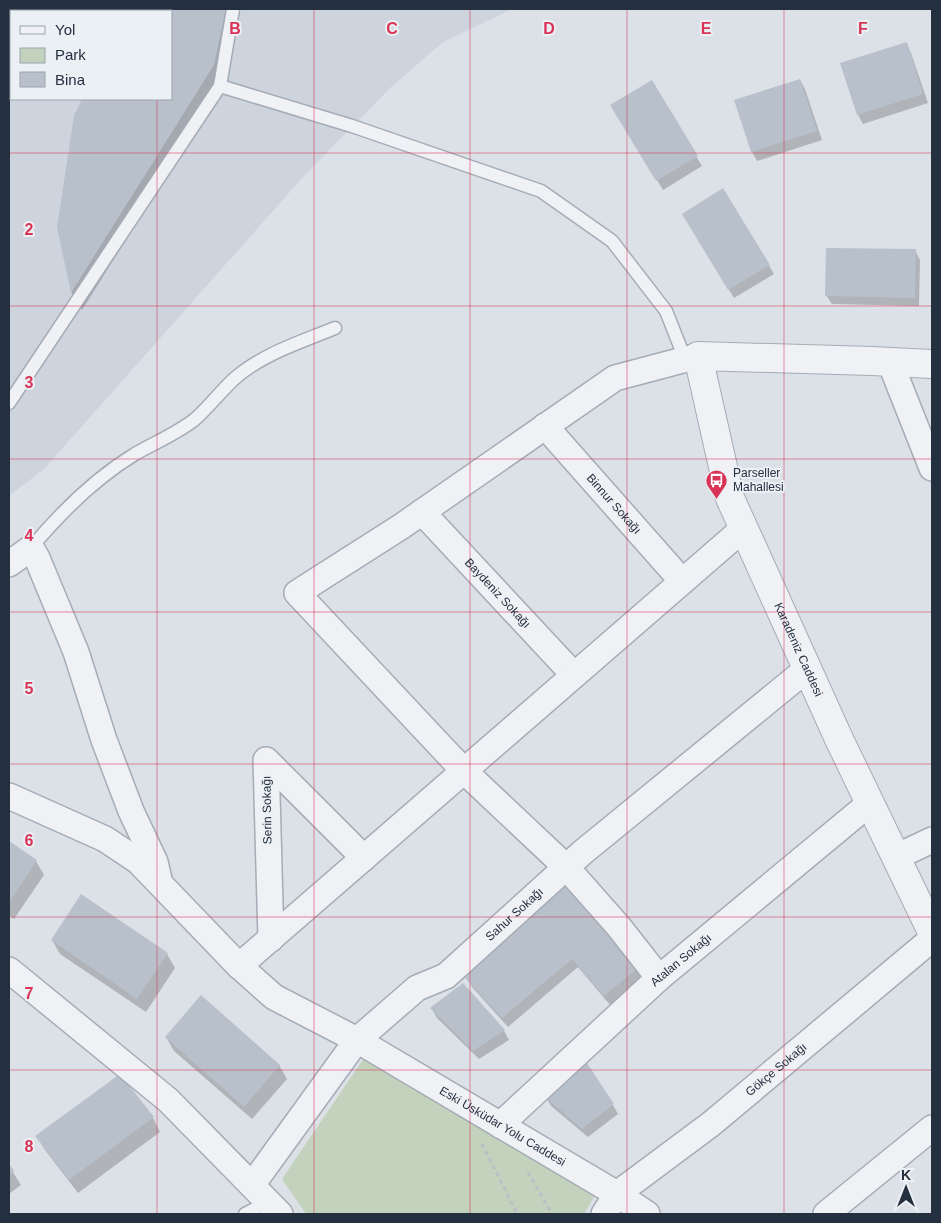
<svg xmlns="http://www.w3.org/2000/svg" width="941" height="1223" viewBox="0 0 941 1223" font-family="Arial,sans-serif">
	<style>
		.built { fill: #cdd4dd; fill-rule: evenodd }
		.green { fill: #c3d2bc }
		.shadow { fill: #0003 }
		.building { fill: #b8c0cb }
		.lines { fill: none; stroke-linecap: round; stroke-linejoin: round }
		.service-casing { stroke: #a5acb5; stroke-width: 15 }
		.minor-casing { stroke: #a5acb5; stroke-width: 28 }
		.tertiary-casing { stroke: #a5acb5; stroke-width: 30 }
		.path { stroke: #babfc6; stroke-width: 3; stroke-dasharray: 4 4; stroke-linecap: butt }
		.service { stroke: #eff1f5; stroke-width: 12 }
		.minor { stroke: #eff1f5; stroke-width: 25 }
		.tertiary { stroke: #eff1f5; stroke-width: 28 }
		.grid { fill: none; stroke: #d93455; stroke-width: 1; stroke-opacity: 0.55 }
		.labels { text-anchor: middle; stroke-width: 4; stroke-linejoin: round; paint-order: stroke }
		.poi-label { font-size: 12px; fill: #242f3f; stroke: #ebf0f5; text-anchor: start }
		.street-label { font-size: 12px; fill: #242f3f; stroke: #ebf0f5 }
		.grid-label { font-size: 16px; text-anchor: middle; font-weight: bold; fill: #d93455; stroke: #ebf0f5; stroke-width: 4; stroke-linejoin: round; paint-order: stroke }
	</style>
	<rect width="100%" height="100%" fill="#dce1e7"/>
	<!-- built -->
	<path class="built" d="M9,9H512L443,42L391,87L304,176L44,469L9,496ZM11,11H171V99H11Z"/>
	<!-- green -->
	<path class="green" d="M364,1058L598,1190L584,1214H306L282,1179Z"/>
	<!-- shadow -->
	<g class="shadow">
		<path d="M126,9H240L224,84L82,310L72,293L58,227L76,116L84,99H171V11H125Z"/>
		<path d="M906,43L911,53L928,103L863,124L858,115Z"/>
		<path d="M800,80L805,89L822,140L757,161L752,152L736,101Z"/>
		<path d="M651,81L702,166L663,190L612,105Z"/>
		<path d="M723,190L774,274L734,298L683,214Z"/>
		<path d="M915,250L920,260L919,306L832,304L826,295Z"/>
		<path d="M9,843L36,861L44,875L14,919L9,915Z"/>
		<path d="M533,916L636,969L641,978L610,1005L578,967L508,1027L472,987L467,978Z"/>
		<path d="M52,940L167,954L175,968L146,1012L60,954Z"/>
		<path d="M463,984L504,1031L509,1040L479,1059L437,1018L432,1009Z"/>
		<path d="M166,1037L279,1065L287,1079L252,1119L174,1051Z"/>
		<path d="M546,1097L613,1105L618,1114L588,1137L551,1106Z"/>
		<path d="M153,1118L160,1132L78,1193L45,1150L37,1136Z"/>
		<path d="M9,1166L21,1185L9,1194Z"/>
	</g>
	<!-- building -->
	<g class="building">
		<path d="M124,9H226L214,65L71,293L57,227L74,116L82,99H171V11H123Z"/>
		<path d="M907,42L923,94L857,115L840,63Z"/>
		<path d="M800,79L817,131L751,152L734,100Z"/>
		<path d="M652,80L698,156L656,181L610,105Z"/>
		<path d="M723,188L770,265L728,290L682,214Z"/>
		<path d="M826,248L916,249L915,298L825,296Z"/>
		<path d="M9,841L37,860L9,903Z"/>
		<path d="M566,886L637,969L604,996L572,959L502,1018L465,978L532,915Z"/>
		<path d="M81,894L168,953L137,999L51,940Z"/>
		<path d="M463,983L505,1030L473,1051L430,1008Z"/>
		<path d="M201,995L280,1065L244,1107L165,1037Z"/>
		<path d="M587,1063L614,1104L582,1129L545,1097Z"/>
		<path d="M120,1074L154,1117L69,1180L35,1136Z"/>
		<path d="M9,1164L14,1171L9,1175Z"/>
	</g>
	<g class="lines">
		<defs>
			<g id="service">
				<path d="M220,86L352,126L541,191L612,241L666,311L685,359"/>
				<path d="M9,403L220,86L233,9"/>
				<path d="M31,548C61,512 94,479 135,454C154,443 176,434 194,420C208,408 220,392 234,379C262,354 301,342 335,328"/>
				<path d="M245,1214L268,1202"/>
			</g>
			<g id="minor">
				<path d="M890,362L932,468"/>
				<path id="s1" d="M545,426L682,581"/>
				<path id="s2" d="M422,512L574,675"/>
				<path d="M9,564L31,548L37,558L76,652L104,740L131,811L155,862L159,879"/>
				<path id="s3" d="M9,796L105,839L138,861L239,966L274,997L357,1040L617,1194L647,1214"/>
				<path d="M896,857L932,840"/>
				<path d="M271,939L266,760L364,858"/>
				<path d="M239,966L744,528"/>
				<path d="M9,970L168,1100L280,1214"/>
				<path d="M659,978L619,927L566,867L464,771L297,593L402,526L615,378L698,356"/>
				<path id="s4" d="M500,1125L659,978L870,803"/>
				<path id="s5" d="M252,1185L357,1040L417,988L446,976L583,852L807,669"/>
				<path id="s6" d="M604,1214L617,1194L711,1124L932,939"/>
				<path d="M826,1214L932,1128"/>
			</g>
			<g id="tertiary">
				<path id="s7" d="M932,364L872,361L698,356L730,498L839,739L932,932"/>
			</g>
		</defs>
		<!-- service casing -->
		<use href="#service" class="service-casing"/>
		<!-- minor casing -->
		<use href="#minor" class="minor-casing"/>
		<!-- tertiary casing -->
		<use href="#tertiary" class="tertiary-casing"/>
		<!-- path -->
		<g class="path">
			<path d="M482,1144L517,1213"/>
			<path d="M528,1172L552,1214"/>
		</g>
		<!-- service -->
		<use href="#service" class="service"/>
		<!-- minor -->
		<use href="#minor" class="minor"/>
		<!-- tertiary -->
		<use href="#tertiary" class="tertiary"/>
	</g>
	<!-- grid -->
	<path class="grid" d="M157,9V11M314,9V1214M470,9V1214M627,9V1214M784,9V1214M157,99V1214M9,153H932M9,306H932M9,459H932M9,612H932M9,764H932M9,917H932M9,1070H932"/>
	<!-- icons -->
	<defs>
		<symbol id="bus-pin" viewBox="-11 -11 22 30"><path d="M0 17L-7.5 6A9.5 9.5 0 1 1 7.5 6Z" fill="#d93455" stroke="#ebf0f5"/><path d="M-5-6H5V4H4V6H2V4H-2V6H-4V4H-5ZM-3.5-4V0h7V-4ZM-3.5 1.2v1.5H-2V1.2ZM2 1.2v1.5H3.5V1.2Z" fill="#fff"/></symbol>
	</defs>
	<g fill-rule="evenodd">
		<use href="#bus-pin" x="704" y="468" width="25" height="34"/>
	</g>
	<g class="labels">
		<!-- poi labels -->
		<g class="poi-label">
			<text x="733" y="477">Parseller<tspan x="733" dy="14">Mahallesi</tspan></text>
		</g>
		<!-- street labels -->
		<g class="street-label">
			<text dy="4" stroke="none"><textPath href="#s1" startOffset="104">Binnur Sokağı</textPath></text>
			<text dy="4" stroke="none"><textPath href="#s2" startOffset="111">Baydeniz Sokağı</textPath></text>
			<text dy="4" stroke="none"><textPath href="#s7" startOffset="546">Karadeniz Caddesi</textPath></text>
			<text transform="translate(267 810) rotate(-91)" y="4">Serin Sokağı</text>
			<text dy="4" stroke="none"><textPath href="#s5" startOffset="382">Sahur Sokağı</textPath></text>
			<text dy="4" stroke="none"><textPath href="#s4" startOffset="245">Atalan Sokağı</textPath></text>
			<text dy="4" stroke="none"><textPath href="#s6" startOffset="226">Gökçe Sokağı</textPath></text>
			<text dy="4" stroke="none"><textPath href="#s3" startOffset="600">Eski Üsküdar Yolu Caddesi</textPath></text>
		</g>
	</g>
	<g class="grid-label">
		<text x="235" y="34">B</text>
		<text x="392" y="34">C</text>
		<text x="549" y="34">D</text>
		<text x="706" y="34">E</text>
		<text x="863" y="34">F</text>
		<text x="29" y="235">2</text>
		<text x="29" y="388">3</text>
		<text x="29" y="541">4</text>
		<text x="29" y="694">5</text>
		<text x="29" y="846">6</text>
		<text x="29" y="999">7</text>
		<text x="29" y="1152">8</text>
	</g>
	<!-- border -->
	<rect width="941" height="1223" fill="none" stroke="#242f3f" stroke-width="20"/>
	<!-- legend -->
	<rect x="10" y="10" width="162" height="90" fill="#ebf0f5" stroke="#9ba3ac"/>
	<rect x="20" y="26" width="25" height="8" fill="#eff1f5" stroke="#9ba3ac"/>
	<text x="55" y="35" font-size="15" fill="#242f3f">Yol</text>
	<rect x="20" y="48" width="25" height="15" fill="#c3d2bc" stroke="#9ba3ac"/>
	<text x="55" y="60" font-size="15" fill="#242f3f">Park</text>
	<rect x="20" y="72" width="25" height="15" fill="#b8c0cb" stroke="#9ba3ac"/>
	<text x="55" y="85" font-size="15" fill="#242f3f">Bina</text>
	<!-- north arrow -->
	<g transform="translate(906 1188)" stroke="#ebf0f5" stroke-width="4" paint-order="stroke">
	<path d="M0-4L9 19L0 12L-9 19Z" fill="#242f3f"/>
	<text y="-8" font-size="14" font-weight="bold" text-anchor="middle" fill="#242f3f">K</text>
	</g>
</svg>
